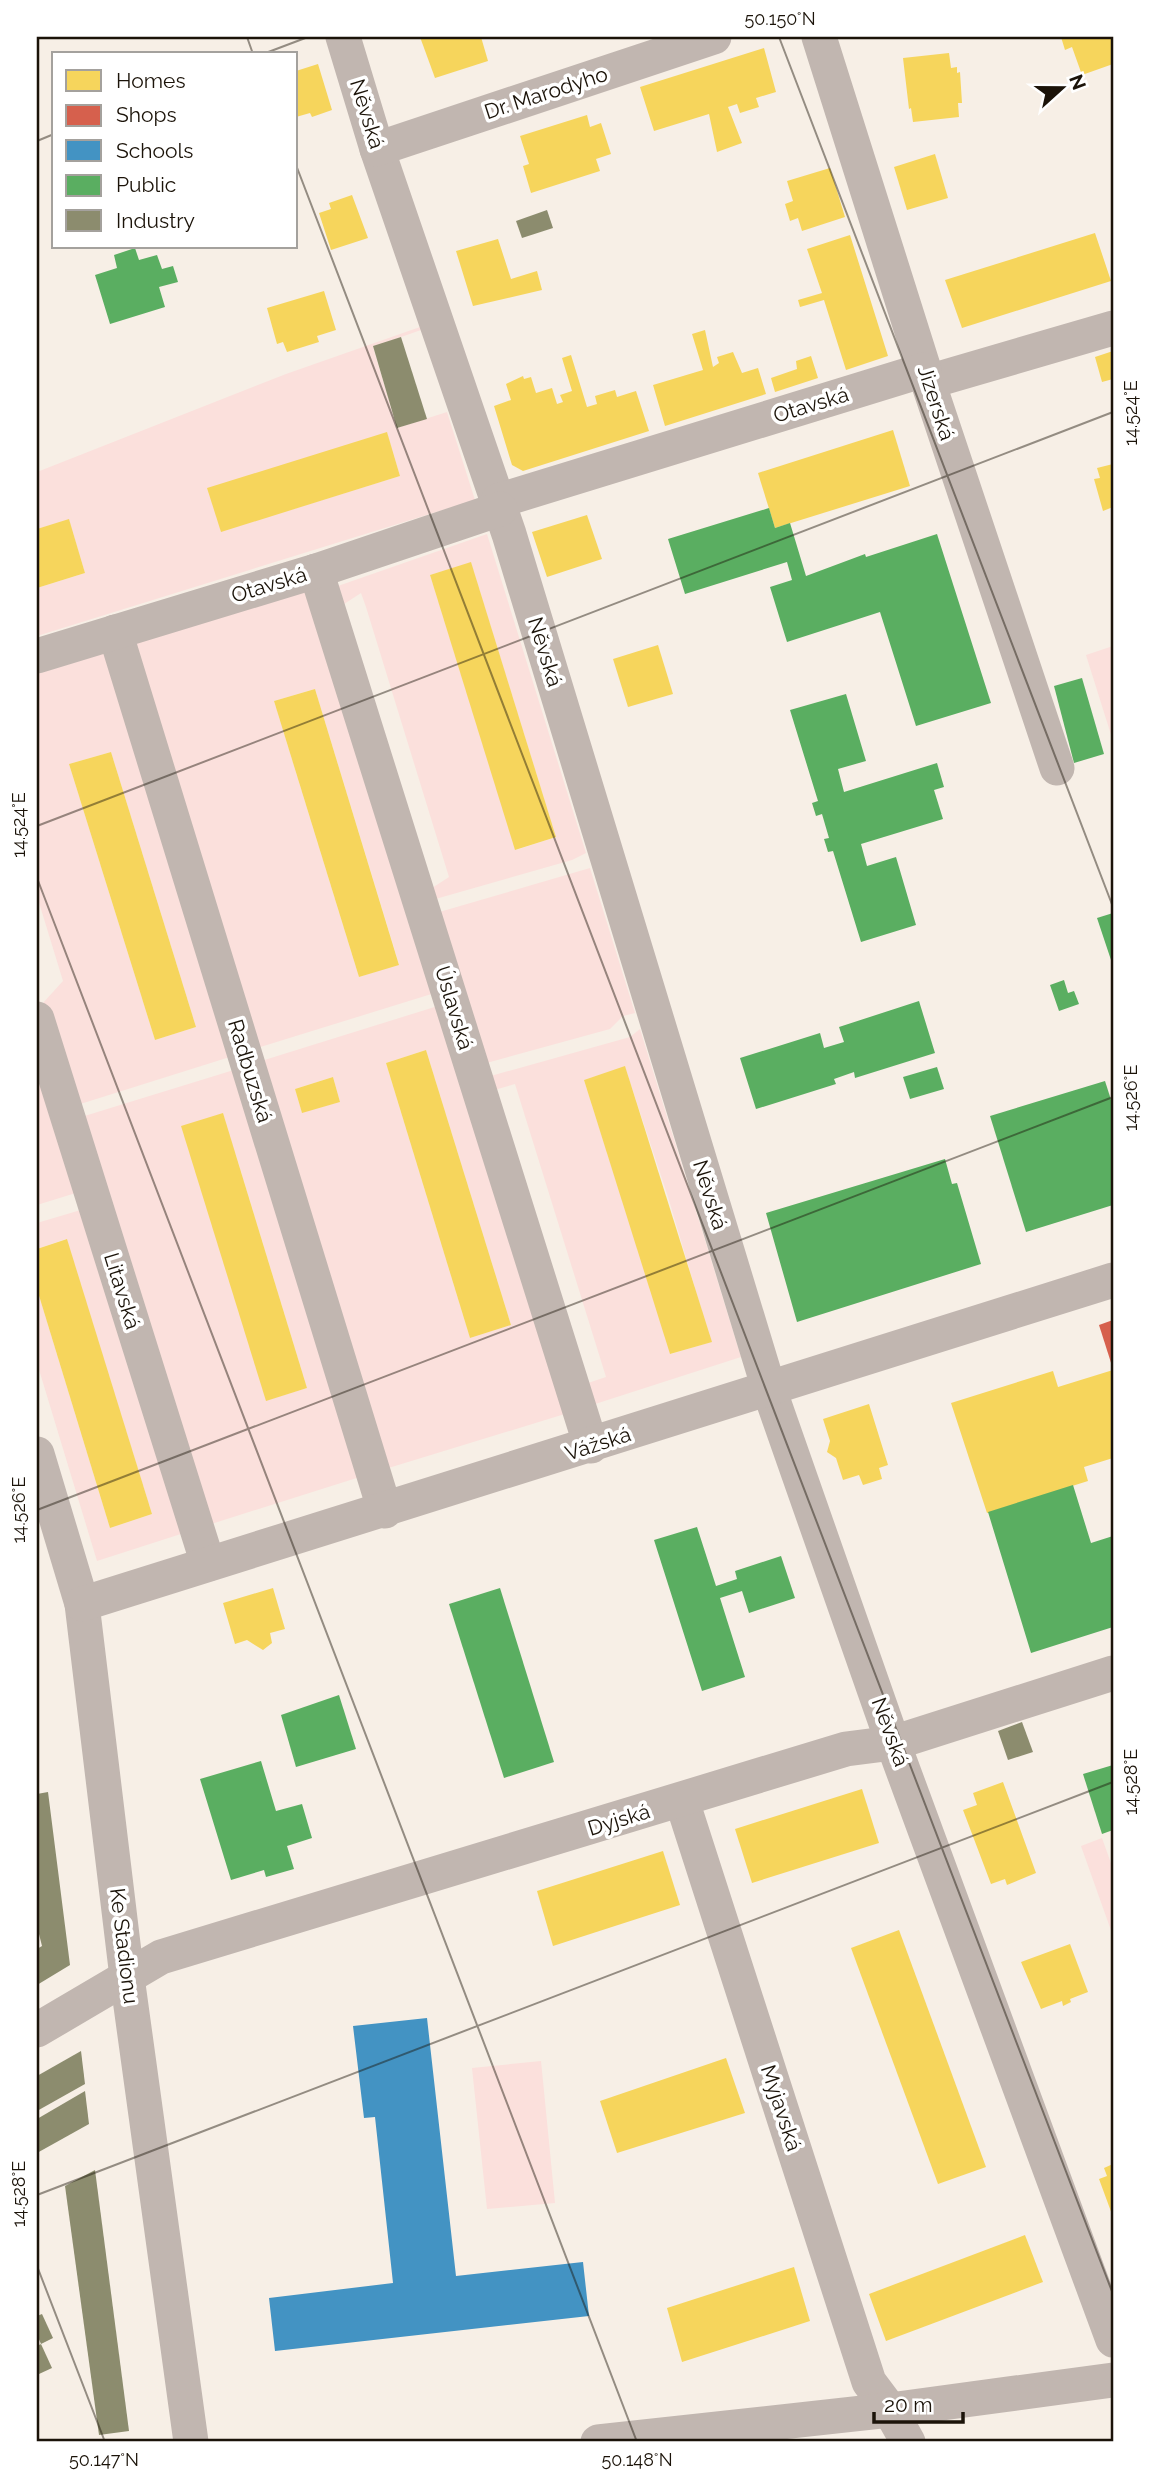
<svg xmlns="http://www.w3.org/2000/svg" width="1150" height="2479" viewBox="0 0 1150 2479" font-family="Raleway,sans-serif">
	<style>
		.green { fill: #fbe0dc; fill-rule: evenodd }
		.homes { fill: #f6d55c }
		.shops { fill: #d6604d }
		.schools { fill: #4393c3 }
		.public { fill: #5aae61 }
		.industry { fill: #8c8c6e }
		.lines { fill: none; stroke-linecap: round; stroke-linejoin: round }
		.minor { stroke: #c1b6b0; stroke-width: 35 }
		.ticks { fill: none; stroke: #1b1309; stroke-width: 2; stroke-opacity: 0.45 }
		.labels { text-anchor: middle; stroke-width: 7; stroke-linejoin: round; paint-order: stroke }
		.street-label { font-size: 21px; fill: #1b1309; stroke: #fff }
		.neatline { fill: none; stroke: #1b1309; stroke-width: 2.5 }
		.ticks-label { font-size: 18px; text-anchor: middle; fill: #1b1309 }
	</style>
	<rect width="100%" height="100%" fill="#f7efe6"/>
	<!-- green -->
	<g class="green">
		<path d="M420,327L421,330L373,347L397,428L447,412L475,500L37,636V588L85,573L69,520L37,529V472L286,374ZM387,433L400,476L222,531Z"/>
		<path d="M487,534L586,853L572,860L432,900L429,890L449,877L366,607L361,593L341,606L335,587ZM471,563L556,837L516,850L430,575Z"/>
		<path d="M312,588L438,992L254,1049L137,666V643ZM315,689L399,964L359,977L274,701Z"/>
		<path d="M1113,646V741L1086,655Z"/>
		<path d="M108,652L233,1056L74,1106L43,1003L63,981L37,896V674ZM111,752L196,1027L155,1040L69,764Z"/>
		<path d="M590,868L635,1013L623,1016L610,1029L483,1064L436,913Z"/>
		<path d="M441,1005L568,1413L382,1470L258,1062ZM426,1050L511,1325L470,1338L386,1063ZM333,1077L340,1102L302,1112L295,1089Z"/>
		<path d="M640,1029L741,1357L589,1406L582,1385L606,1377L515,1084L491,1091L487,1077L630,1037ZM625,1067L668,1197L711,1342L671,1354L584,1080Z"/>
		<path d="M37,1056L79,1192L37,1205Z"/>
		<path d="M237,1069L363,1476L205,1526L78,1118ZM235,1152L307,1388L267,1400Z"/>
		<path d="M84,1209L184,1533L97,1561L37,1363V1289L110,1528L152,1514L66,1239L37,1249V1223Z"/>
		<path d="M1102,1838L1113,1869V1936L1081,1846Z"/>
		<path d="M541,2061L555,2203L487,2209L472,2068Z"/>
	</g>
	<!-- homes -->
	<g class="homes">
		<path d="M420,37H481L488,61L435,78Z"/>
		<path d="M1061,37H1113V64L1082,75L1072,47L1065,50Z"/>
		<path d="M764,48L776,92L756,98L759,107L740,113L737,104L728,107L742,143L717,152L709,114L654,131L640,87Z"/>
		<path d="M949,53L951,68L957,67V73L960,72L962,103H958L959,117L913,122L911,108L909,109L903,58Z"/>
		<path d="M318,64L332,110L312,117L310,113L296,117V71Z"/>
		<path d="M587,115L590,127L601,123L611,154L596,159L600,171L531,193L523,166L529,164L520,136Z"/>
		<path d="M935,154L948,198L907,210L894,167Z"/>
		<path d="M830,168L845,217L802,231L798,218L790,221L785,204L793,201L787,181Z"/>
		<path d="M352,195L368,238L331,250L319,213L331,209L329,203Z"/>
		<path d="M1095,233L1111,281L962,328L945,280Z"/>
		<path d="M850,235L888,356L846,370L824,300L800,307L798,300L822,293L807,249Z"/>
		<path d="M498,239L511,279L537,271L542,290L473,306L456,251Z"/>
		<path d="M324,291L336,330L317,336L319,342L287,352L283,342L277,344L267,308Z"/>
		<path d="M705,330L713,367L719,363L717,357L733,352L742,373L758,368L766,394L665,426L653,385L703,370L692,334Z"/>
		<path d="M1113,351V379L1102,382L1095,357Z"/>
		<path d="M571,355L587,407L597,404L595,396L615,390L617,397L636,391L649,431L523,471L512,465L494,406L511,400L506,384L523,376L524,379L531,377L536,393L552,388L557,404L563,402L560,395L572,391L562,358Z"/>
		<path d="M811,356L818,378L775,392L771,378L797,369L796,361Z"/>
		<path d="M893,430L910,486L775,528L758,473Z"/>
		<path d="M387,432L400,476L221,532L207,488Z"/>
		<path d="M1113,464V507L1103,511L1094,479L1100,478L1097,468Z"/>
		<path d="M587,515L602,559L547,577L532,532Z"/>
		<path d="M69,519L85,573L37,588V529Z"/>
		<path d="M471,562L556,837L515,850L430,575Z"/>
		<path d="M658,645L673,694L628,707L613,659Z"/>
		<path d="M315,689L399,965L359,977L274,701Z"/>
		<path d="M111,752L196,1027L155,1040L69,764Z"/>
		<path d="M426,1050L511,1325L470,1338L386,1063Z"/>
		<path d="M625,1066L712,1342L670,1354L584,1080Z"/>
		<path d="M333,1077L340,1102L302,1113L295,1089Z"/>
		<path d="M223,1113L307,1388L266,1401L181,1126Z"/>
		<path d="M67,1239L152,1514L110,1528L37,1289V1249Z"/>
		<path d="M1113,1370V1458L1084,1467L1088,1481L987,1513L951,1403L1053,1371L1058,1387Z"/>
		<path d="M869,1404L888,1465L879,1468L882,1479L863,1485L859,1475L843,1480L836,1458L827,1452L830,1441L823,1419Z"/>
		<path d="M273,1588L285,1629L270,1633L272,1643L263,1650L247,1640L235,1644L223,1603Z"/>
		<path d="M1003,1782L1036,1873L1007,1885L1005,1879L991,1884L963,1810L977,1805L973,1793Z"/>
		<path d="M862,1789L879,1843L752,1883L735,1829Z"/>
		<path d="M663,1851L680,1905L553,1946L537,1891Z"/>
		<path d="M899,1930L986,2167L938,2184L851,1948Z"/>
		<path d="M1070,1944L1088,1992L1070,1999L1071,2002L1063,2006L1062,2001L1041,2009L1021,1962Z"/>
		<path d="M726,2058L745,2113L617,2153L600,2101Z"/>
		<path d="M1113,2164V2217L1099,2179L1107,2176L1104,2168Z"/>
		<path d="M1025,2235L1043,2282L886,2341L869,2294Z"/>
		<path d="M794,2267L810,2321L682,2362L667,2308Z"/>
	</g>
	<!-- shops -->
	<path class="shops" d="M1113,1320V1369L1099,1325Z"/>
	<!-- schools -->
	<path class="schools" d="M427,2018L456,2276L583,2262L589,2316L275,2351L269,2298L393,2283L375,2117L364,2118L353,2026Z"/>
	<!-- public -->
	<g class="public">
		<path d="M135,248L139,260L157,255L162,269L173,266L178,282L159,287L165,307L110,324L95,275L117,268L114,255Z"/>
		<path d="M769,508L775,528L790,523L806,576L865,554L866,557L937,534L991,703L916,726L880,612L787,642L770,587L792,580L787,562L685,594L668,539Z"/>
		<path d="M1082,678L1104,754L1074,763L1054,686Z"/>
		<path d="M846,694L866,761L838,769L844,792L937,763L944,787L934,790L943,819L861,844L867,866L896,857L916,925L861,942L833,851L828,852L824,839L829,838L822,814L816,816L812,803L818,801L790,710Z"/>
		<path d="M1113,913V966L1097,918Z"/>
		<path d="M1064,980L1068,993L1074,991L1079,1004L1059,1011L1050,985Z"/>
		<path d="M919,1001L935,1053L855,1078L854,1072L834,1079L836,1084L756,1109L740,1058L820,1033L824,1048L844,1042L839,1027Z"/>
		<path d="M937,1067L944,1089L910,1099L903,1077Z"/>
		<path d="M1105,1081L1113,1106V1205L1026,1232L990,1116Z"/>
		<path d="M945,1159L952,1184L957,1183L981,1264L797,1322L766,1213Z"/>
		<path d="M1073,1485L1091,1543L1113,1536V1627L1031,1653L988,1512Z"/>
		<path d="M697,1527L716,1586L737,1579L735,1571L781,1556L795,1598L749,1613L742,1591L720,1598L745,1677L702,1691L654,1540Z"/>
		<path d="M500,1588L554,1762L504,1778L449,1604Z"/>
		<path d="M339,1695L356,1749L296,1767L281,1715Z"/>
		<path d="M261,1761L276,1811L302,1804L312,1838L287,1846L294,1869L266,1877L264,1870L231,1880L200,1779Z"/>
		<path d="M1113,1765V1830L1102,1834L1083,1774Z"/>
	</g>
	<!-- industry -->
	<g class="industry">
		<path d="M547,210L553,228L522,238L516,221Z"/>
		<path d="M401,337L427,419L397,428L373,346Z"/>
		<path d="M1022,1722L1033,1752L1008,1760L998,1731Z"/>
		<path d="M48,1792L70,1965L37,1985V1949L42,1946L37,1926V1794Z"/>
		<path d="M81,2051L85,2084L37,2111V2076Z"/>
		<path d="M85,2091L89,2124L37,2153V2119Z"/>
		<path d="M95,2170L129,2431L99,2435L65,2186Z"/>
		<path d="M42,2314L53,2338L41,2344L37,2335V2316Z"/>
		<path d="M41,2344L52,2368L39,2374L37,2346Z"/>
	</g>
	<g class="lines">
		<!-- minor -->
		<g class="minor">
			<path d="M343,37L377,149L509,534L769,1389L893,1743L1113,2340"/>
			<path d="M819,37L928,382L1057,768"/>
			<path d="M377,149L714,37"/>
			<path d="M928,382L1113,328"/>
			<path d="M498,501L924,370"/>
			<path d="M316,571L591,1446"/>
			<path d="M115,632L385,1511"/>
			<path d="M37,656L316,571L500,509"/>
			<path d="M37,1019L208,1564"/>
			<path d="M37,1454L82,1604L127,1977L191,2442"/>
			<path d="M82,1604L1113,1280"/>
			<path d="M682,1801L869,2382L890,2410L908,2442"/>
			<path d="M37,2030L161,1957L846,1749L893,1743L1113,1673"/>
			<path d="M598,2442L890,2410L1113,2380"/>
		</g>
	</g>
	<!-- ticks -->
	<path class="ticks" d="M247,37L253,54M779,37L1113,907M263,54L308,37M37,141L54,134M296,165L1113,2294M37,826L1113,412M37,878L637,2442M37,1510L1113,1097M37,2195L1113,1782M37,2266L105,2442"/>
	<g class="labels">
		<!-- street labels -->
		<g class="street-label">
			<text transform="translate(546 93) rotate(-18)" y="7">Dr. Marodyho</text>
			<text transform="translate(367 114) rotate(73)" y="7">Něvská</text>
			<text transform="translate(936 403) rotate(72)" y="7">Jizerská</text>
			<text transform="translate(811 405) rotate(-17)" y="7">Otavská</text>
			<text transform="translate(269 585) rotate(-17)" y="7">Otavská</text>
			<text transform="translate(545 652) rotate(73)" y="7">Něvská</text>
			<text transform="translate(454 1008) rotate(73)" y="7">Úslavská</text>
			<text transform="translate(250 1071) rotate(73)" y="7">Radbuzská</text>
			<text transform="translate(710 1195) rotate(73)" y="7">Něvská</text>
			<text transform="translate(122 1291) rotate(73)" y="7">Litavská</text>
			<text transform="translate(598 1444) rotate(-18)" y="7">Vážská</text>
			<text transform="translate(890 1732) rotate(70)" y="7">Něvská</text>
			<text transform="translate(619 1820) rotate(-17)" y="7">Dyjská</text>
			<text transform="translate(124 1946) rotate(83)" y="7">Ke Stadionu</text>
			<text transform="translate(781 2108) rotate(72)" y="7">Myjavská</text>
		</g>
	</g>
	<!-- border -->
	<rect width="1150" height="2479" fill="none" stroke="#ffffff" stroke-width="77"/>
	<!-- legend -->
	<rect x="52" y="52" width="245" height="196" fill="#ffffff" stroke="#a4a19d" stroke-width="2"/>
	<rect x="66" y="70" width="35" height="21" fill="#f6d55c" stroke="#a4a19d" stroke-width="2"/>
	<text x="116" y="88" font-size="21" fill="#1b1309">Homes</text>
	<rect x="66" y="105" width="35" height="21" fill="#d6604d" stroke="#a4a19d" stroke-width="2"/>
	<text x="116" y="122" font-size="21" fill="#1b1309">Shops</text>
	<rect x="66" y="140" width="35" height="21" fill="#4393c3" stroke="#a4a19d" stroke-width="2"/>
	<text x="116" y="158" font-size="21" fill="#1b1309">Schools</text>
	<rect x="66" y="175" width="35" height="21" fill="#5aae61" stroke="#a4a19d" stroke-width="2"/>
	<text x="116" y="192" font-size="21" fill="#1b1309">Public</text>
	<rect x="66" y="210" width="35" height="21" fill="#8c8c6e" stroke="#a4a19d" stroke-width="2"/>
	<text x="116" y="228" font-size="21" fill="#1b1309">Industry</text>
	<!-- north arrow -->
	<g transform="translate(1062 88) rotate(69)" stroke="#ffffff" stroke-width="5" paint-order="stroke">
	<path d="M0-5L12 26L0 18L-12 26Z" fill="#1b1309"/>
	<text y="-10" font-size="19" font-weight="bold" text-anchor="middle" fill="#1b1309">N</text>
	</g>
	<!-- scale -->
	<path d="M874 2412v10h89v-10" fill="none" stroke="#1b1309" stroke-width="3.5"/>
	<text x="884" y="2412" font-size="21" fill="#1b1309" stroke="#ffffff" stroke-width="5" paint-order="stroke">20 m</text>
	<rect x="38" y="38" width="1074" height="2402" class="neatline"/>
	<g class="ticks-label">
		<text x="780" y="25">50.150°N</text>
		<text transform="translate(1131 413) rotate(-90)" y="6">14.524°E</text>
		<text transform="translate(19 825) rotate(-90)" y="6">14.524°E</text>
		<text transform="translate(1131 1098) rotate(-90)" y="6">14.526°E</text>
		<text transform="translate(19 1510) rotate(-90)" y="6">14.526°E</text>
		<text transform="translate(1131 1782) rotate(-90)" y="6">14.528°E</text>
		<text transform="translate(19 2194) rotate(-90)" y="6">14.528°E</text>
		<text x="104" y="2466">50.147°N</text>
		<text x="637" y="2466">50.148°N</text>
	</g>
</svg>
